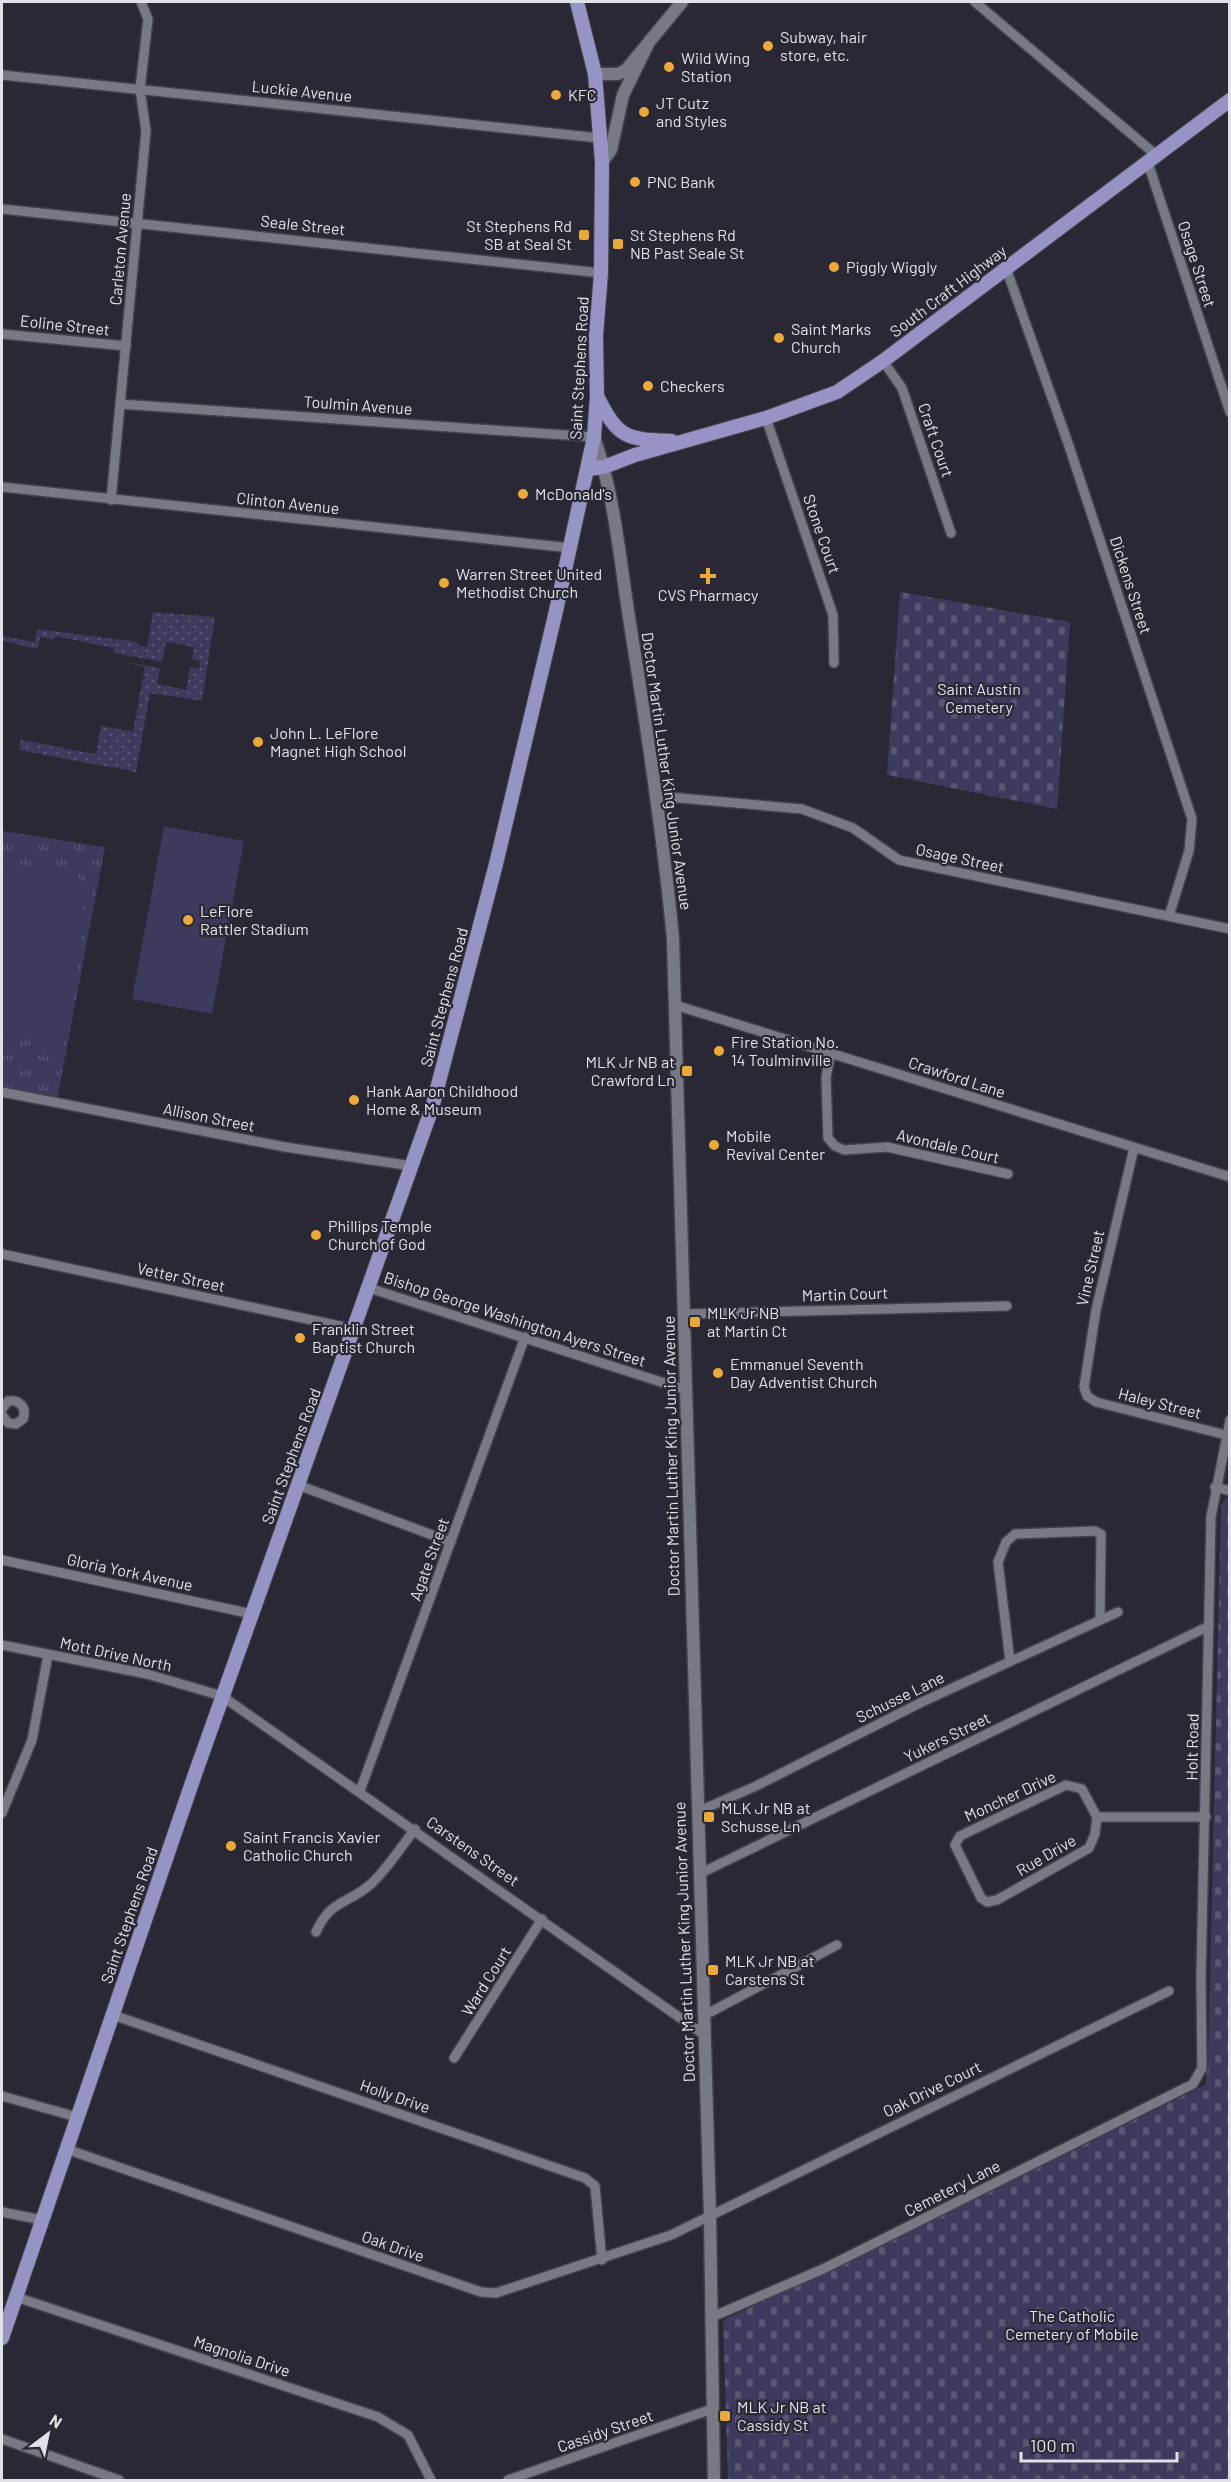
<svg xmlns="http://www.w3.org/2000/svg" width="1231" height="2482" viewBox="0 0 1231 2482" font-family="Barlow,sans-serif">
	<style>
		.grass { fill: url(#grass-dots) }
		.cemetery { fill: url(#cemetery-stones) }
		.park { fill: url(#park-tufts) }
		.pitch { fill: #3d3a5d }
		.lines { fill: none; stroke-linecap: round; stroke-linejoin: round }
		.street-casing { stroke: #44434c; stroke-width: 12 }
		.secondary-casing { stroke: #44434c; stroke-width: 15 }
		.primary-casing { stroke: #44434c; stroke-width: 16 }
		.street { stroke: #797986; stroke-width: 9 }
		.secondary { stroke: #797986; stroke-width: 12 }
		.primary { stroke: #9793c5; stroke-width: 14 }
		.poi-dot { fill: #eaaa39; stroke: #292834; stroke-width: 2 }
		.labels { text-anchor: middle; stroke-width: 4.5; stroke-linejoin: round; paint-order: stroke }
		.poi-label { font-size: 16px; fill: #e1e1e8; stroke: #292834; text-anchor: start }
		.street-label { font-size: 16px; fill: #e1e1e8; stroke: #292834 }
		.park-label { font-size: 16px; fill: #e2e1f3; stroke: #292834 }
	</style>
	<defs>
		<pattern id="grass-dots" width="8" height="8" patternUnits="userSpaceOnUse" patternTransform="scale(1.5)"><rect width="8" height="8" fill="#3d3a5d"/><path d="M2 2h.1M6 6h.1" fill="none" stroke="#595674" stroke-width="1.8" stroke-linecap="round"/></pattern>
		<pattern id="cemetery-stones" width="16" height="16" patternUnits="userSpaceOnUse" patternTransform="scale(1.5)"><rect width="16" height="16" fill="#3d3a5d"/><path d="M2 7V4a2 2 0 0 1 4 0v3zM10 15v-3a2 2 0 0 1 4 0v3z" fill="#595674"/></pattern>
		<pattern id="park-tufts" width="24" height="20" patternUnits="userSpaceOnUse" patternTransform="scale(1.5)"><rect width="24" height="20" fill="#3d3a5d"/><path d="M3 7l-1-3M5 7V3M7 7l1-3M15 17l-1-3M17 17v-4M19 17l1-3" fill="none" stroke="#595674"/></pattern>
	</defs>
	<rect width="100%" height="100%" fill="#292834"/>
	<!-- grass -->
	<path class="grass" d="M153,612L215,617L202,701L150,693L136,772L19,750L21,740L96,754L101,726L133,732L145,667L114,660L160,668L157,684L186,690L190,667L199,669L200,661L192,659L194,647L166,642L162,662L114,653V648L55,636L54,639L40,637L38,649L2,641V636L34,642L37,629L137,642L140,646L147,647Z"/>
	<!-- cemetery -->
	<g class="cemetery">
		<path d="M900,592L1070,622L1057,809L887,775Z"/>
		<path d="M1226,1498L1230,1499L1229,2480H728L723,2320L831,2270L1205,2085L1208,2065L1221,1505Z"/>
	</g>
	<!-- park -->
	<path class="park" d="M2,831L105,847L57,1100L2,1089Z"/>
	<!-- pitch -->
	<g class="pitch">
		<path d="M164,826L244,841L212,1014L132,999Z"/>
		<path d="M2,867L72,871L85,884L78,972L62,1047L2,1034Z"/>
	</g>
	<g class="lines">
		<defs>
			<g id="street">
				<path d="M975,2L1155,154"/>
				<path d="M2,75L599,138"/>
				<path d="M1147,160L1230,412"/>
				<path d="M2,209L601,273"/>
				<path d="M1006,268L1068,443L1192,819L1189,851L1169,916"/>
				<path d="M2,334L126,346"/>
				<path d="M883,361L902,388L951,533"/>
				<path d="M120,404L594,437"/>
				<path d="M766,418L833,615L834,663"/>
				<path d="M2,487L571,548"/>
				<path d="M111,500L146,131L140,89L148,19L141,2"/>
				<path d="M657,796L802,809L853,828L899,860L1230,929"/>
				<path d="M675,1005L1230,1177"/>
				<path d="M831,1052L826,1077L828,1138L835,1146L844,1150L887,1147L1008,1174"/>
				<path d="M2,1092L285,1147L412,1166"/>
				<path d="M1134,1148L1096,1310L1084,1387L1087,1396L1096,1402L1226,1435"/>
				<path d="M2,1254L354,1329"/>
				<path d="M369,1288L686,1390"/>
				<path d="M685,1314L1007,1306"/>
				<path d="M2,1409L8,1401C20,1399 27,1408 23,1419L16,1424L8,1423L2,1415"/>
				<path d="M298,1485L451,1542"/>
				<path d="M1215,1487L1230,1491"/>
				<path d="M2,1560L252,1614"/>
				<path d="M2,1645L147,1674L222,1696L703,2034"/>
				<path d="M1010,1661L998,1562L1006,1542L1015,1534L1095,1531L1101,1534L1100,1620"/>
				<path d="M360,1791L525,1337"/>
				<path d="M697,1812L756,1786L922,1702L1118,1612"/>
				<path d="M2,1813L32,1740L48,1655"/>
				<path d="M1097,1817L1082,1789L1066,1785L960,1836L955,1845L981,1898L987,1902L997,1900L1089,1848L1095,1834L1097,1817H1206"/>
				<path d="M699,1874L1209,1626"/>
				<path d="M316,1932C331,1899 347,1905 371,1884C388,1868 401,1847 415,1829"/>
				<path d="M113,2015L585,2178L595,2186L602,2260"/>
				<path d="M703,2016L837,1945"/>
				<path d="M454,2058L542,1919"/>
				<path d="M2,2096L77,2117"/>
				<path d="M66,2149L481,2292L496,2293L671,2235L1169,1991"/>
				<path d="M2,2212L42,2220"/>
				<path d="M16,2297L378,2417L408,2435L431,2480"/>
				<path d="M712,2317L823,2269L1193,2084L1202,2068L1201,1976L1211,1517L1230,1420"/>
				<path d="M2,2439L119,2480"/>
				<path d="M508,2480L712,2409"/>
			</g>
			<g id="secondary">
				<path d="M595,74H618L626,70L682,2"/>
				<path d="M602,162L611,150L623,95L648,44"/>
				<path d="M594,437C615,496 620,562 630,624C647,729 663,833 673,939L710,2217L714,2480"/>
			</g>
			<g id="primary">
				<path d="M598,398C619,440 628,439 672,441"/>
				<path d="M588,469L604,467L635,455L766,418L837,392L883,361L1230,100"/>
				<path d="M2,2338L194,1777L432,1108L496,864L556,611L594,437L597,396L596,336L601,273L602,162L595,74L577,2"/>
			</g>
		</defs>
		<!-- street casing -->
		<use href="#street" class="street-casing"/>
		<!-- secondary casing -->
		<use href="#secondary" class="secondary-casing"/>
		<!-- primary casing -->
		<use href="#primary" class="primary-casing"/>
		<!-- street -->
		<use href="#street" class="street"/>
		<!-- secondary -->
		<use href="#secondary" class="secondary"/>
		<!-- primary -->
		<use href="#primary" class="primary"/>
	</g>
	<!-- markers -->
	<g class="poi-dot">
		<circle cx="768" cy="46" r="6"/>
		<circle cx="669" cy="67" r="6"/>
		<circle cx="556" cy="95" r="6"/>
		<circle cx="644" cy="112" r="6"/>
		<circle cx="635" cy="182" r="6"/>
		<rect x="578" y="229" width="12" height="12" rx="3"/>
		<rect x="612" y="238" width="12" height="12" rx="3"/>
		<circle cx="834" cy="267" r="6"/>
		<circle cx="779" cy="338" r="6"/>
		<circle cx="648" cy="386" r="6"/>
		<circle cx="523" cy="494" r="6"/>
		<path d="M705 567h6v6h6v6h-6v6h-6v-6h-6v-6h6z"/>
		<circle cx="444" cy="583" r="6"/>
		<circle cx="258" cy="742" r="6"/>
		<circle cx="188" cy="920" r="6"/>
		<circle cx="719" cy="1051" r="6"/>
		<rect x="681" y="1065" width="12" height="12" rx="3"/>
		<circle cx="354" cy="1100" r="6"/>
		<circle cx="714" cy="1145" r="6"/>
		<circle cx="316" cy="1235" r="6"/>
		<rect x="689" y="1316" width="12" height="12" rx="3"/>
		<circle cx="300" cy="1338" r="6"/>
		<circle cx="718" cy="1373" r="6"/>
		<rect x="703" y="1811" width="12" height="12" rx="3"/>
		<circle cx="231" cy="1846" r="6"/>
		<rect x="707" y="1964" width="12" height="12" rx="3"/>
		<rect x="719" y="2410" width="12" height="12" rx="3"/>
	</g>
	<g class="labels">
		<!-- poi labels -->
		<g class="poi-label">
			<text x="780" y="43">Subway, hair<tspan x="780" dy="18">store, etc.</tspan></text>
			<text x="681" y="64">Wild Wing<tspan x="681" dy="18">Station</tspan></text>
			<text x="568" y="101">KFC</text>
			<text x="656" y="109">JT Cutz<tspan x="656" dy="18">and Styles</tspan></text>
			<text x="647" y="188">PNC Bank</text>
			<text x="572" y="232" text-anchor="end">St Stephens Rd<tspan x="572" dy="18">SB at Seal St</tspan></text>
			<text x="630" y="241">St Stephens Rd<tspan x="630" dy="18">NB Past Seale St</tspan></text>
			<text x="846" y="273">Piggly Wiggly</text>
			<text x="791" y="335">Saint Marks<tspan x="791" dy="18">Church</tspan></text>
			<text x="660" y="392">Checkers</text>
			<text x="535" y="500">McDonald's</text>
			<text x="456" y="580">Warren Street United<tspan x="456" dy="18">Methodist Church</tspan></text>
			<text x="708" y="601" text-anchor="middle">CVS Pharmacy</text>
			<text x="270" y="739">John L. LeFlore<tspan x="270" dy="18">Magnet High School</tspan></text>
			<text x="200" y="917">LeFlore<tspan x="200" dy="18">Rattler Stadium</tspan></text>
			<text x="731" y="1048">Fire Station No.<tspan x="731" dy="18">14 Toulminville</tspan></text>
			<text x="675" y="1068" text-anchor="end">MLK Jr NB at<tspan x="675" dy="18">Crawford Ln</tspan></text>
			<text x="366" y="1097">Hank Aaron Childhood<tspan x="366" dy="18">Home &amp; Museum</tspan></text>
			<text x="726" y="1142">Mobile<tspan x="726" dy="18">Revival Center</tspan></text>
			<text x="328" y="1232">Phillips Temple<tspan x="328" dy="18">Church of God</tspan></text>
			<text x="707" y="1319">MLK Jr NB<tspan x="707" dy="18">at Martin Ct</tspan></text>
			<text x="312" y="1335">Franklin Street<tspan x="312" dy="18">Baptist Church</tspan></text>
			<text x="730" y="1370">Emmanuel Seventh<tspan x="730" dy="18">Day Adventist Church</tspan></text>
			<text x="721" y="1814">MLK Jr NB at<tspan x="721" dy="18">Schusse Ln</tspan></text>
			<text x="243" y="1843">Saint Francis Xavier<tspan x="243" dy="18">Catholic Church</tspan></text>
			<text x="725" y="1967">MLK Jr NB at<tspan x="725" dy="18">Carstens St</tspan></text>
			<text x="737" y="2413">MLK Jr NB at<tspan x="737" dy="18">Cassidy St</tspan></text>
		</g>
		<!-- street labels -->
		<g class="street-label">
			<text transform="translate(302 91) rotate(6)" y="6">Luckie Avenue</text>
			<text transform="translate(303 225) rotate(6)" y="6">Seale Street</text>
			<text transform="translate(120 249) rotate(-85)" y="6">Carleton Avenue</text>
			<text transform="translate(1197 264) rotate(72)" y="6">Osage Street</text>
			<text transform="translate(948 291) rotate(-37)" y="6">South Craft Highway</text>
			<text transform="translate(65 325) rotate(6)" y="6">Eoline Street</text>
			<text transform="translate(579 368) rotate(-87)" y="6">Saint Stephens Road</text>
			<text transform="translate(358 405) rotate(4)" y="6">Toulmin Avenue</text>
			<text transform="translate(936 440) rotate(71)" y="6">Craft Court</text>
			<text transform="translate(288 503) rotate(6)" y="6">Clinton Avenue</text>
			<text transform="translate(822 534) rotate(71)" y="6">Stone Court</text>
			<text transform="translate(1131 585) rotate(72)" y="6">Dickens Street</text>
			<text transform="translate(667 771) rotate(82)" y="6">Doctor Martin Luther King Junior Avenue</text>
			<text transform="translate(960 858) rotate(12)" y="6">Osage Street</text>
			<text transform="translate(444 997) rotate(-75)" y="6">Saint Stephens Road</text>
			<text transform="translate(957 1077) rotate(18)" y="6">Crawford Lane</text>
			<text transform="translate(209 1117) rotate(11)" y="6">Allison Street</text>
			<text transform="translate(948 1146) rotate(13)" y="6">Avondale Court</text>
			<text transform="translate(1090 1268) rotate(-77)" y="6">Vine Street</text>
			<text transform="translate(181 1277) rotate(12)" y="6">Vetter Street</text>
			<text transform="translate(845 1294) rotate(-2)" y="6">Martin Court</text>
			<text transform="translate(515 1319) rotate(18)" y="6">Bishop George Washington Ayers Street</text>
			<text transform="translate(1160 1403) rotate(14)" y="6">Haley Street</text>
			<text transform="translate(291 1456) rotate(-70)" y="6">Saint Stephens Road</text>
			<text transform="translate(671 1456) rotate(-91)" y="6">Doctor Martin Luther King Junior Avenue</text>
			<text transform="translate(429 1559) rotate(-70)" y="6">Agate Street</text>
			<text transform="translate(130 1572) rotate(12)" y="6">Gloria York Avenue</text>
			<text transform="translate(116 1654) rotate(12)" y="6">Mott Drive North</text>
			<text transform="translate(900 1697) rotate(-26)" y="6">Schusse Lane</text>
			<text transform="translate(947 1737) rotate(-26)" y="6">Yukers Street</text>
			<text transform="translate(1192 1747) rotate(-89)" y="6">Holt Road</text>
			<text transform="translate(1010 1796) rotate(-25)" y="6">Moncher Drive</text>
			<text transform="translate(473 1851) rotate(35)" y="6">Carstens Street</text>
			<text transform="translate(1046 1855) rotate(-30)" y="6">Rue Drive</text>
			<text transform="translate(129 1915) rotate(-71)" y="6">Saint Stephens Road</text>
			<text transform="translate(684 1942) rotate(-92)" y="6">Doctor Martin Luther King Junior Avenue</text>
			<text transform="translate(486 1981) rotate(-58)" y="6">Ward Court</text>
			<text transform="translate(932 2089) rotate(-26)" y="6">Oak Drive Court</text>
			<text transform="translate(395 2096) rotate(19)" y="6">Holly Drive</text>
			<text transform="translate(952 2188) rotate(-27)" y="6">Cemetery Lane</text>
			<text transform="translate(393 2246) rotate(19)" y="6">Oak Drive</text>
			<text transform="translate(242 2356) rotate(18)" y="6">Magnolia Drive</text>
			<text transform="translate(605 2431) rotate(-19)" y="6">Cassidy Street</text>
		</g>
		<!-- park labels -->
		<g class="park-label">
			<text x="979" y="695">Saint Austin<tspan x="979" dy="18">Cemetery</tspan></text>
			<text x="1072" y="2322">The Catholic<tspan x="1072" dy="18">Cemetery of Mobile</tspan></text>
		</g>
	</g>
	<!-- border -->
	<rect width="1231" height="2482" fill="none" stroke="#e1e1e8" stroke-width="6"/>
	<!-- north arrow -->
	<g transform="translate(48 2434) rotate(32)" stroke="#292834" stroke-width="4.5" paint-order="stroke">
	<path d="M0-4.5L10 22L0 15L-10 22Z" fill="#e1e1e8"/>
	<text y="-9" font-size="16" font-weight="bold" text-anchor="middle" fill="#e1e1e8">N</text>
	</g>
	<!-- scale -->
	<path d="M1021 2452v9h156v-9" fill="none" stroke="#e1e1e8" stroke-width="3"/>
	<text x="1030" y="2452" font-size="18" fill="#e1e1e8" stroke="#292834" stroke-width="4.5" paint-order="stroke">100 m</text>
</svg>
